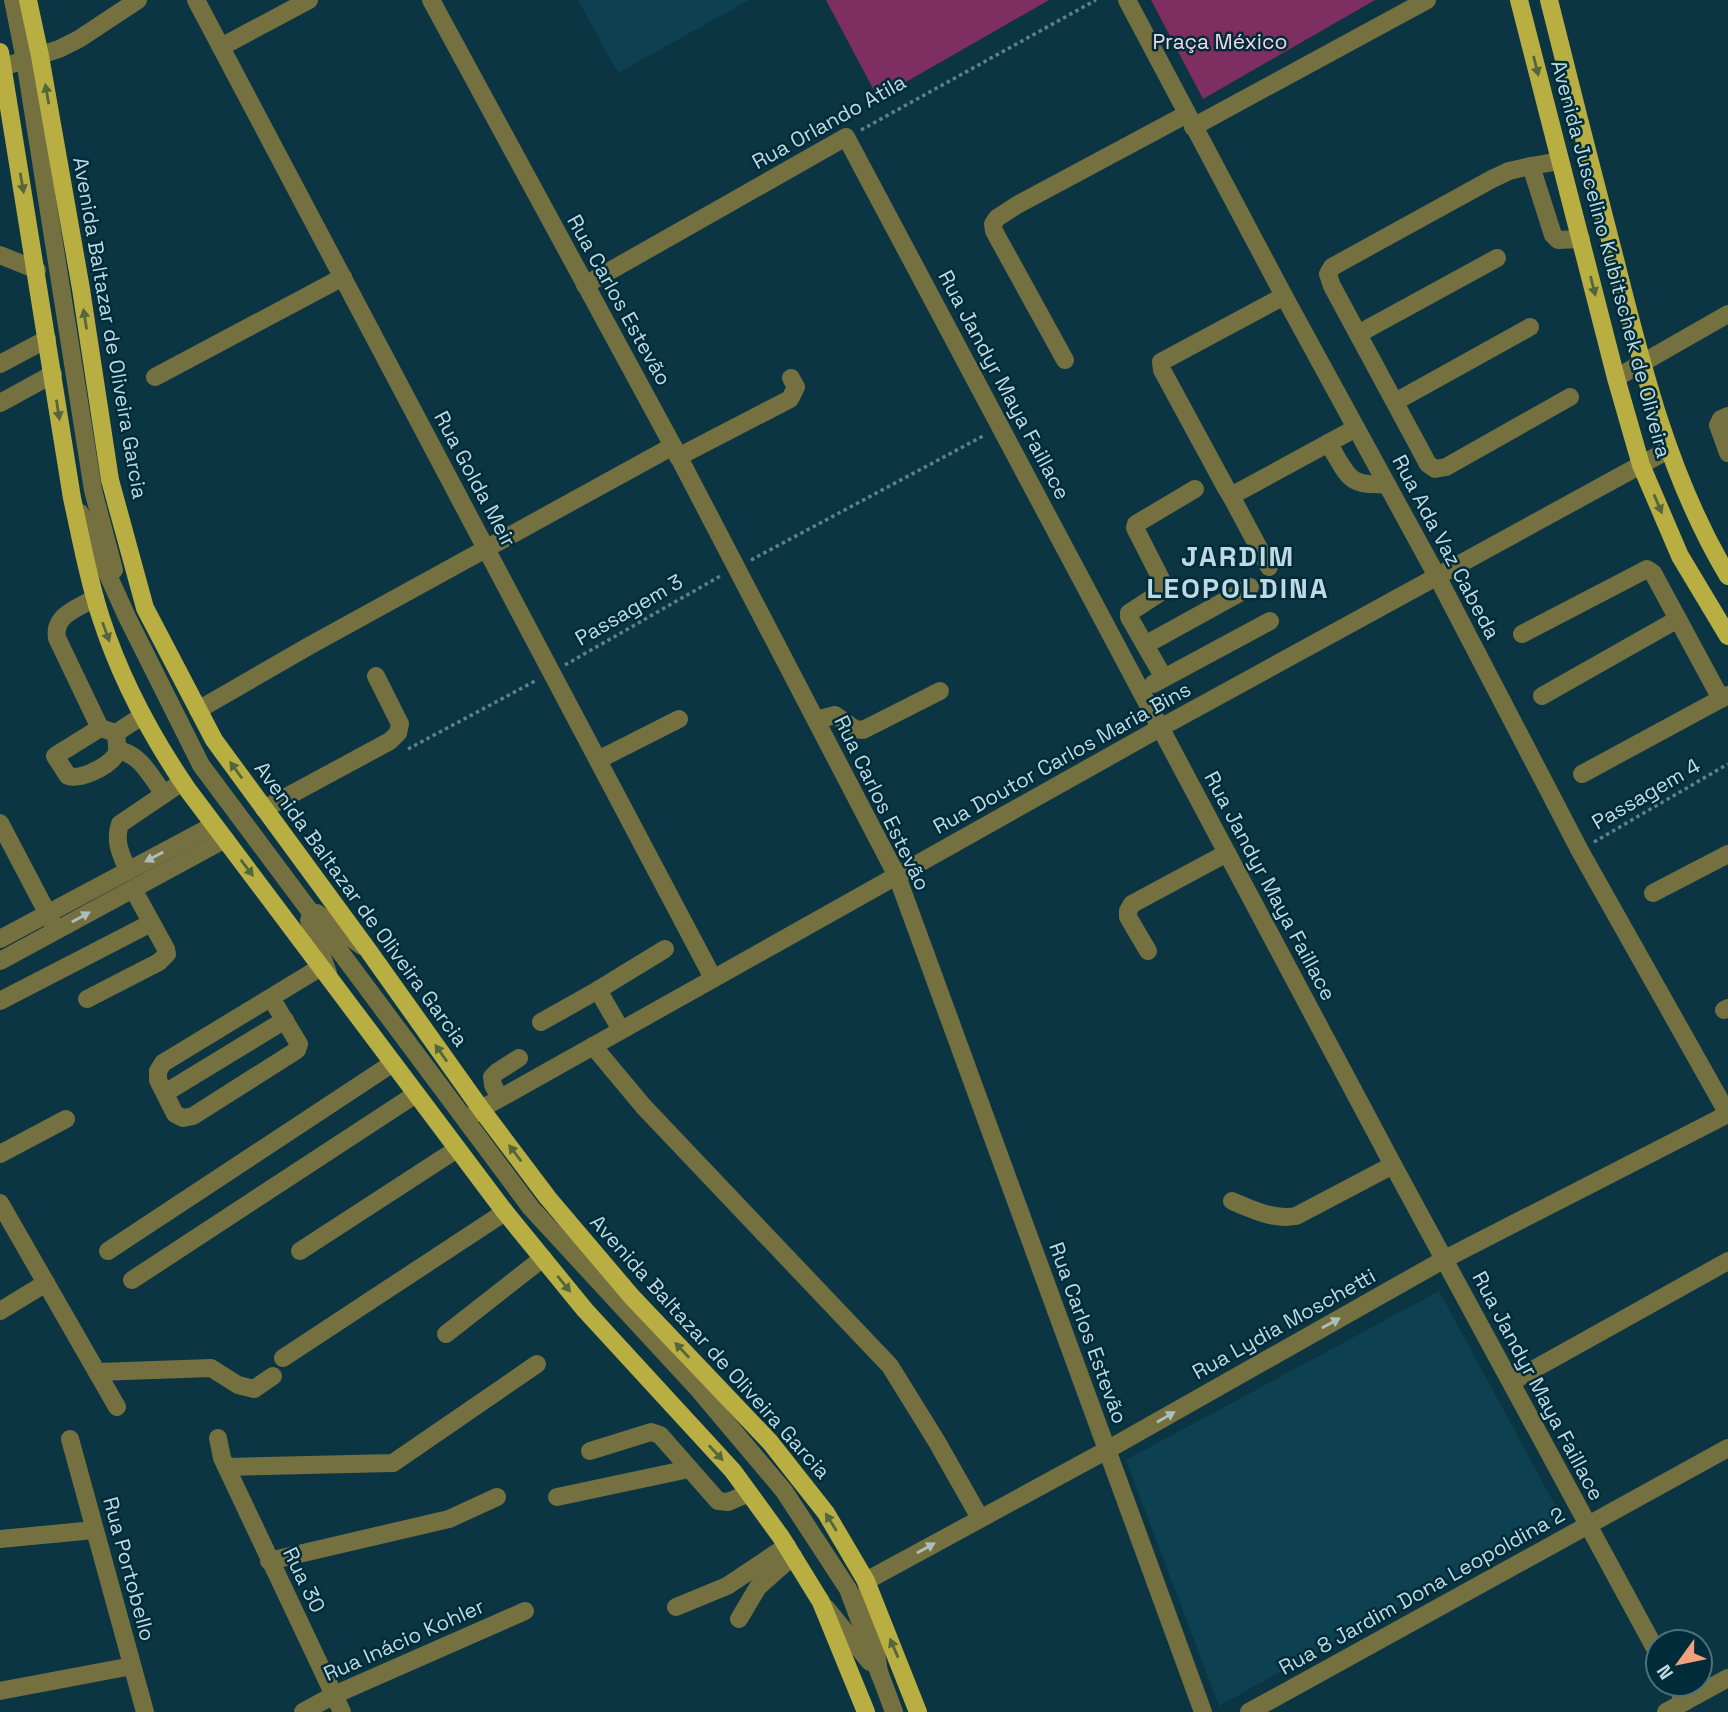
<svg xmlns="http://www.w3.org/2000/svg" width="1728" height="1712" viewBox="0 0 1728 1712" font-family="'Space Grotesk',sans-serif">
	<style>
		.built { fill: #0d4151 }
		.green { fill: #7e2e61 }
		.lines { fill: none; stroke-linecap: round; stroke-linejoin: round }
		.path { stroke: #5d818d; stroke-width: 3.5; stroke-dasharray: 3.5 3.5; stroke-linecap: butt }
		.minor { stroke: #747040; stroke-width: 18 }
		.major { stroke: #b8ae42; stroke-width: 18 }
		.oneway { fill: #53663c }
		.oneway2 { fill: #acbfba }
		.labels { text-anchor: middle; stroke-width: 5; stroke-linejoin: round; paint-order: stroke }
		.park-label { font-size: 21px; fill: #f2d7e6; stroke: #002b38 }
		.street-label { font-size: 21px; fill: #bed9e3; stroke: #002b38 }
		.district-label { font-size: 28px; font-weight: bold; letter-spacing: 2px; fill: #bed9e3; stroke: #002b38 }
	</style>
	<rect width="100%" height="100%" fill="#0b3543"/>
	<!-- built -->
	<g class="built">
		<path d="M578,0H749L618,73Z"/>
		<path d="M1439,1291L1561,1516L1219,1706L1126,1460Z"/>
	</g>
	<!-- green -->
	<g class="green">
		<path d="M826,0H1049L878,98Z"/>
		<path d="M1151,0H1375L1203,99Z"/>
	</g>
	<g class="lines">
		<!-- path -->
		<g class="path">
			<path d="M861,130L1096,0"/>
			<path d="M751,560L985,435"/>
			<path d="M565,665L722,575"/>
			<path d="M408,749L537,680"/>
			<path d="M1594,842L1728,764"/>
		</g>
		<!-- minor -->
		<g class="minor">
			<path d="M13,0L25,60L93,490L114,570"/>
			<path d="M196,0L713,978"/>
			<path d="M431,0L673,446L897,876L1203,1712"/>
			<path d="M221,47L309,0"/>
			<path d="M3,67L59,49L79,39L138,0"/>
			<path d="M1193,127L1427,0"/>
			<path d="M1560,161L1531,166L1553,235L1558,240L1581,239"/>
			<path d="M1531,166L1509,171L1492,179L1332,267L1328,274L1332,286L1428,464L1435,469L1446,467L1570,397"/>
			<path d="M0,255L37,270"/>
			<path d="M585,285L846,137L1393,1165L1658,1654"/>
			<path d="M1284,296L1161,362L1162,370L1226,488L1231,496L1356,428"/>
			<path d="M1358,334L1497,258"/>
			<path d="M1065,360L994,231L993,224L997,218L1017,205L1187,114"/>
			<path d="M0,364L47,339"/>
			<path d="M155,377L343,277"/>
			<path d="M1616,378L1728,314"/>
			<path d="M1395,402L1530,327"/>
			<path d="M0,403L53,374"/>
			<path d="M1728,416L1721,419L1718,425L1728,453"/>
			<path d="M1328,443C1348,474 1346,487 1386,484"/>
			<path d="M678,457L790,399L796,387L791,378"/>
			<path d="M1231,496L1269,567"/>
			<path d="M80,513L127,617L201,765L531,1208L698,1389L784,1491L848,1589L894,1712"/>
			<path d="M95,598C78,608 53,615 57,638L100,728"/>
			<path d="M1522,634L1647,569L1653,573L1721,699"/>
			<path d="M1145,645L1129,617V613L1161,592L1162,581L1135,528L1136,524L1195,489"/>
			<path d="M1164,678L1145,645L1250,587"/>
			<path d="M1153,684L1270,621"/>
			<path d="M1542,696L1678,619"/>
			<path d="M198,710L309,646L673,446"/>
			<path d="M816,720L835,715L855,729L863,730L940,691"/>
			<path d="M100,728L116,733C116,739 119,750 115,756C107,767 81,780 68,776L55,756Z"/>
			<path d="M116,733L142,716"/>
			<path d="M117,750C141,754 150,776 164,794"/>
			<path d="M598,760L679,719"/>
			<path d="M1582,774L1728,695"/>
			<path d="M264,809L390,741L398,733L400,724L376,676"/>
			<path d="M0,823L52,922"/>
			<path d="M128,871C121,854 114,842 120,824L182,782"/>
			<path d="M1653,893L1728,854"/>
			<path d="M317,913L362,946"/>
			<path d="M309,920L328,973"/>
			<path d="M0,939L214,825"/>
			<path d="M1148,951L1128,917V911L1132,904L1227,853"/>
			<path d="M0,961L225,839"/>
			<path d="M271,998L299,1044L297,1050L193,1116L183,1118L175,1114L158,1080V1071L163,1063L321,967"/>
			<path d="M87,999L159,962L167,954L166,949L133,889"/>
			<path d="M0,1001L151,923"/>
			<path d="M1724,1010L1728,1008"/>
			<path d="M541,1022L598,990"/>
			<path d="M621,1030L598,990L665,949"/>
			<path d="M593,1046L644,1107L890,1366L937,1442L980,1518"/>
			<path d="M165,1093L285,1020"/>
			<path d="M500,1098L493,1085L492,1077L497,1072L519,1058"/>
			<path d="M470,1117L481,1109L1160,728L1668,450"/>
			<path d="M0,1154L66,1119"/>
			<path d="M1232,1201C1254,1210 1273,1220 1296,1216L1393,1165"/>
			<path d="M0,1203L117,1407"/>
			<path d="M108,1251L393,1063"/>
			<path d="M300,1251L457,1149"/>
			<path d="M132,1280L416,1094"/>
			<path d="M0,1311L46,1283"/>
			<path d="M446,1334L543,1258"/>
			<path d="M283,1358L505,1212"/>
			<path d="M97,1372L211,1368L238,1385L254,1389L273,1376"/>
			<path d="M1511,1382L1728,1261"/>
			<path d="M218,1438L222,1458L342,1712"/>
			<path d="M70,1439L145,1712"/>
			<path d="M590,1451L651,1432L660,1435L718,1501L728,1502L749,1493"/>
			<path d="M227,1467L393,1463L537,1364"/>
			<path d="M557,1497L689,1469"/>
			<path d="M0,1539L94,1530"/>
			<path d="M269,1561L449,1519L497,1497"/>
			<path d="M676,1607L727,1586L787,1546"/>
			<path d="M826,1608L870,1662"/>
			<path d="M739,1619L758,1587L793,1556"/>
			<path d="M879,1673L866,1581L1107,1450L1443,1260L1728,1114L1580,851L1438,578L1284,296L1127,0"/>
			<path d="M1675,1684L1685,1702"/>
			<path d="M0,1691L132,1666"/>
			<path d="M303,1712L334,1695L525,1611"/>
			<path d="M1249,1712L1728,1448"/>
			<path d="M1666,1712L1728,1678"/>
		</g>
		<!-- major -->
		<g class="major">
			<path d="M28,0L40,56L81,289L110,480L145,608L214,740L368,950L481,1109L548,1198L632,1297L770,1442L826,1513L866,1581L918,1712"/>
			<path d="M1519,0L1616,378L1641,465L1680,556L1728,636"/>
			<path d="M1549,0C1571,88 1593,175 1616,263C1643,371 1670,479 1728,576"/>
			<path d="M0,52L72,498C81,538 88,579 101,618C121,680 151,736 188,790L505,1212L585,1310L733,1471L781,1537L821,1602L866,1712"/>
		</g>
	</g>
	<!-- one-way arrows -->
	<defs><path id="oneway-solid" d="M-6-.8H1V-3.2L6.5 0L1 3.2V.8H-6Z" transform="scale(1.75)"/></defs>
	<g class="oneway">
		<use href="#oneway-solid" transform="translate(1536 66) rotate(76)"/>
		<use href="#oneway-solid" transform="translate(47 94) rotate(-100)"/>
		<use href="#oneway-solid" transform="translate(22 183) rotate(80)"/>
		<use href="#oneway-solid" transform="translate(1593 286) rotate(76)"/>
		<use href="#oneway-solid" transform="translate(85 319) rotate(-99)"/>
		<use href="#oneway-solid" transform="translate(58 410) rotate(81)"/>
		<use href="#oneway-solid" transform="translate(1658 504) rotate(67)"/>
		<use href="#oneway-solid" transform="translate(106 632) rotate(70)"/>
		<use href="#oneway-solid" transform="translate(236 770) rotate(-126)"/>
		<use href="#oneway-solid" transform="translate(247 868) rotate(53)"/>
		<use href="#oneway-solid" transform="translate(441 1053) rotate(-125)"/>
		<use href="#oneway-solid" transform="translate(515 1153) rotate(-127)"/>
		<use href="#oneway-solid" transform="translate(564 1284) rotate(51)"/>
		<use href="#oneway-solid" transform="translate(682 1350) rotate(-133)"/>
		<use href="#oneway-solid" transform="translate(716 1453) rotate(47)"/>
		<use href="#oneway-solid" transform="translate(831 1522) rotate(-122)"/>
		<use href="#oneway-solid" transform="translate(894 1648) rotate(-113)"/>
	</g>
	<g class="oneway2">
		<use href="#oneway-solid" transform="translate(154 857) rotate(152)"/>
		<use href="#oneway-solid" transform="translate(81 917) rotate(-29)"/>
		<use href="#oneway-solid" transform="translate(1331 1323) rotate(-29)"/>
		<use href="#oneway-solid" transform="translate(1166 1417) rotate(-30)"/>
		<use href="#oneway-solid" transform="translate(926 1548) rotate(-29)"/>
	</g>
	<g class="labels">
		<!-- park labels -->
		<g class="park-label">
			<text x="1220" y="49">Praça México</text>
		</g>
		<!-- street labels -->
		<g class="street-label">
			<text transform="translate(829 122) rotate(-29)" y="7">Rua Orlando Atila</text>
			<text transform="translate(1611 259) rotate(75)" y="7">Avenida Juscelino Kubitschek de Oliveira</text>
			<text transform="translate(619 300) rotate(61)" y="7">Rua Carlos Estevão</text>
			<text transform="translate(110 328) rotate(80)" y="7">Avenida Baltazar de Oliveira Garcia</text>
			<text transform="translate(1004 385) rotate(62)" y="7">Rua Jandyr Maya Faillace</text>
			<text transform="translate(475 479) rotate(62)" y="7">Rua Golda Meir</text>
			<text transform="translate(1446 547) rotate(62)" y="7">Rua Ada Vaz Cabeda</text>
			<text transform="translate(629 610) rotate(-30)" y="7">Passagem 3</text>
			<text transform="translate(1062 758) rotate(-29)" y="7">Rua Doutor Carlos Maria Bins</text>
			<text transform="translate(1646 794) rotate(-30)" y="7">Passagem 4</text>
			<text transform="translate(882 803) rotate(64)" y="7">Rua Carlos Estevão</text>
			<text transform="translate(1270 886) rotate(62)" y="7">Rua Jandyr Maya Faillace</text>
			<text transform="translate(361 904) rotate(54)" y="7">Avenida Baltazar de Oliveira Garcia</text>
			<text transform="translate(1284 1324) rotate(-29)" y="7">Rua Lydia Moschetti</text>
			<text transform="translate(1088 1333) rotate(70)" y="7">Rua Carlos Estevão</text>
			<text transform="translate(710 1347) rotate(48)" y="7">Avenida Baltazar de Oliveira Garcia</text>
			<text transform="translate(1538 1386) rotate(62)" y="7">Rua Jandyr Maya Faillace</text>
			<text transform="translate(129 1569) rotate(75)" y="7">Rua Portobello</text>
			<text transform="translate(304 1580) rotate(64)" y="7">Rua 30</text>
			<text transform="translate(1422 1591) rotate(-29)" y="7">Rua 8 Jardim Dona Leopoldina 2</text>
			<text transform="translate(404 1640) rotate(-24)" y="7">Rua Inácio Kohler</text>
		</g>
		<!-- district labels -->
		<g class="district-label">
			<text x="1238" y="566">JARDIM<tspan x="1238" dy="32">LEOPOLDINA</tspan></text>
		</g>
	</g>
	<!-- north arrow -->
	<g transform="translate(1679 1663) rotate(237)"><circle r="33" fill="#002b38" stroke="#4c717c" stroke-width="2"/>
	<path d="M0-5L12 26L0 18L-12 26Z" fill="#f2a17e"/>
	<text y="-10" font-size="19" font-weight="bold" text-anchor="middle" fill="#bed9e3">N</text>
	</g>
</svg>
